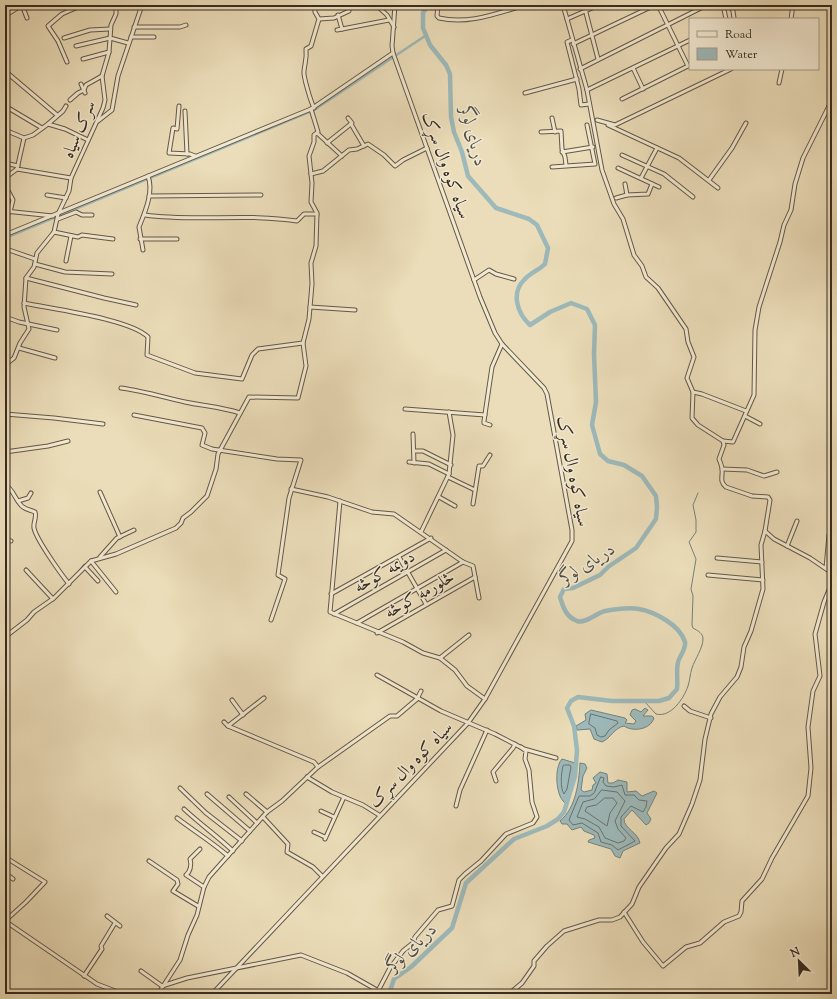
<svg xmlns="http://www.w3.org/2000/svg" width="837" height="999" viewBox="0 0 837 999" font-family="'Sorts Mill Goudy',Amiri,serif">
	<style>
		.water { fill: #9db9ba; stroke: #74817c }
		.lines { fill: none; stroke-linecap: round; stroke-linejoin: round }
		.shore { stroke: #6a726d; stroke-width: 1 }
		.stream { stroke: #74817c; stroke-width: 1 }
		.canal { stroke: #9db9ba; stroke-width: 2.5 }
		.river { stroke: #9db9ba; stroke-width: 4.5 }
		.minor-casing { stroke: #645846; stroke-width: 5 }
		.minor { stroke: #f2e9d2; stroke-width: 3 }
		.labels { text-anchor: middle; stroke-width: 3; stroke-linejoin: round; paint-order: stroke }
		.street-label { font-size: 17px; fill: #372c20; stroke: #f2e9d2 }
		.water-label { font-size: 18px; font-style: italic; fill: #504f46; stroke: #f2e9d2 }
	</style>
	<rect width="100%" height="100%" fill="#ebddb9"/>
	<filter id="stains"><feTurbulence type="fractalNoise" baseFrequency=".005" numOctaves="4"/><feColorMatrix values="0 0 0 0 .2 0 0 0 0 .09 0 0 0 0 .02 0 0 0 .5 -.17"/></filter>
	<radialGradient id="worn" r=".72"><stop offset=".6" stop-color="#630" stop-opacity="0"/><stop offset="1" stop-color="#630" stop-opacity=".3"/></radialGradient>
	<!-- water -->
	<g class="water">
		<path d="M645,708L648,710L643,716H652L654,718C650,730 633,732 624,726C614,728 611,738 602,742L594,739L590,729L577,730L576,726L586,720L585,714L591,710L625,718L627,720L625,723L634,724L636,721L630,715L632,710L635,709L641,712Z"/>
		<path d="M562,759L575,763L574,778L567,804C555,799 554,767 562,759Z"/>
		<path d="M580,763L585,764L587,768L583,776L581,790L584,792L592,790L593,785L596,783L593,778L600,772L607,774L608,783H613L618,780L627,782V792L636,791L642,796L654,791L657,793L647,813L651,819L649,823L646,825L632,810L624,819C624,829 638,832 640,843L623,851L620,858L615,856L611,849L588,842L589,840L595,838L594,835L584,831L581,827L572,830L567,824H562L560,821C576,808 579,782 580,763Z"/>
	</g>
	<g class="lines">
		<!-- shore -->
		<g class="shore">
			<path d="M591,714L617,721L618,723L609,730L605,736L601,737L597,735L595,728L589,724Z"/>
			<path d="M565,765H570L571,767L567,789L564,794C560,788 561,774 563,766Z"/>
			<path d="M601,777L604,778L603,782L606,786L614,787L622,785L625,795H634L639,800L647,801L646,807L643,812L631,806L621,817V826L635,841L618,850L612,845L601,842L598,833L582,823L573,825L569,820L579,796H590L594,793Z"/>
			<path d="M602,790L617,792L625,801L615,821L618,829L626,838L624,841L618,843L605,838L599,827L585,819L577,817L583,802L594,799Z"/>
			<path d="M605,798H613L617,803L610,813L607,826L585,811L587,807L596,805Z"/>
		</g>
		<!-- stream -->
		<g class="stream">
			<path d="M76,574L84,564"/>
			<path d="M55,595L62,588"/>
			<path d="M28,616L34,610"/>
			<path d="M644,701L656,714C671,718 684,698 688,686C690,680 690,674 692,668C695,659 703,648 703,639C703,633 698,631 693,628L692,625L693,596L691,589L696,559L689,542L696,532V520L693,505L698,493"/>
		</g>
		<!-- canal -->
		<path class="canal" d="M5,238L314,110L425,36"/>
		<!-- river -->
		<path class="river" d="M389,994L394,979L411,967L452,928L466,883L514,839L547,826L558,819L564,812L575,776L577,750L574,726L567,708L571,701L578,697L612,701H659L669,698L677,689C678,680 676,671 678,662C680,655 686,650 685,642C680,625 655,612 639,609C628,607 616,609 605,611C596,613 586,624 577,621C566,617 563,607 560,597L564,589L573,588L600,575L608,567L636,548L656,519L657,507L656,496L642,476L624,465L608,461L600,454L592,425L596,402L594,354L595,325L587,309L571,303L550,312L530,325C517,313 511,293 524,280C530,273 539,270 545,264L548,248L537,225L529,219L496,208L468,176L462,152L454,132L451,117L450,74L446,65L430,45L423,28V13L428,5"/>
		<defs>
			<g id="minor">
				<path d="M22,5L27,18"/>
				<path d="M376,5L387,15L394,27"/>
				<path d="M438,5L437,16L439,18C469,25 497,13 526,5"/>
				<path d="M584,5L598,59"/>
				<path d="M658,5L688,66"/>
				<path d="M723,5L726,19"/>
				<path d="M732,5L734,18"/>
				<path d="M8,14L22,5"/>
				<path d="M338,15L342,29"/>
				<path d="M319,19L334,18L349,11V5"/>
				<path d="M567,19L599,5"/>
				<path d="M791,19L793,5"/>
				<path d="M134,27H180L186,25"/>
				<path d="M337,30L389,20"/>
				<path d="M131,37H154"/>
				<path d="M64,38L90,30L110,29"/>
				<path d="M572,40L567,42L579,89L581,105L589,104"/>
				<path d="M573,44L655,5"/>
				<path d="M76,46L110,38L128,43"/>
				<path d="M83,59L109,52"/>
				<path d="M67,62L58,41L48,26L62,14L78,7"/>
				<path d="M633,68L643,89"/>
				<path d="M580,69L707,5"/>
				<path d="M5,71L57,115"/>
				<path d="M779,83L782,69"/>
				<path d="M81,84L85,93"/>
				<path d="M587,90L690,40"/>
				<path d="M525,93L577,79"/>
				<path d="M622,99L690,65"/>
				<path d="M70,100L78,93L84,90L86,85L102,76"/>
				<path d="M5,106L42,128"/>
				<path d="M179,106L177,129L173,128L169,153L190,154L195,156"/>
				<path d="M314,108C311,102 303,76 304,71C305,62 307,58 306,49L311,46L319,19L315,12L314,5"/>
				<path d="M185,111L187,154"/>
				<path d="M552,118L555,132"/>
				<path d="M597,120L615,125L731,69"/>
				<path d="M98,121L112,110L118,76L142,5"/>
				<path d="M48,124L63,111L66,106"/>
				<path d="M351,124L364,146"/>
				<path d="M608,125L679,158L718,188"/>
				<path d="M5,130L24,138L33,135L48,124L65,129L88,140"/>
				<path d="M541,132L561,131L562,149L565,157L566,165"/>
				<path d="M317,133L342,156"/>
				<path d="M24,138L17,169L71,178"/>
				<path d="M327,143L352,123L348,118"/>
				<path d="M562,152L593,147"/>
				<path d="M622,155L664,174L693,197"/>
				<path d="M5,163L18,166"/>
				<path d="M552,167L595,164L587,125"/>
				<path d="M618,168L659,187"/>
				<path d="M311,174L323,171L349,150L357,149L368,144L384,155L395,166L403,160L427,148"/>
				<path d="M5,178L17,169"/>
				<path d="M641,178L657,148"/>
				<path d="M709,180L732,148L746,123"/>
				<path d="M625,184L627,195"/>
				<path d="M5,185L13,200L10,212"/>
				<path d="M47,195L66,198"/>
				<path d="M149,196L261,195"/>
				<path d="M616,198L627,195L648,194L652,184"/>
				<path d="M5,211L53,216"/>
				<path d="M145,215C195,222 246,213 297,221L304,214H317"/>
				<path d="M58,219L76,212L82,215H92"/>
				<path d="M54,232L78,237L82,235L113,239"/>
				<path d="M5,235L311,109L393,53"/>
				<path d="M140,239H177"/>
				<path d="M9,250L35,259"/>
				<path d="M143,250L139,227C145,212 154,192 148,176"/>
				<path d="M66,261L71,236"/>
				<path d="M35,264L65,272L112,274"/>
				<path d="M26,278L104,298L136,305"/>
				<path d="M474,280L489,270L496,274L514,279"/>
				<path d="M24,303C52,309 130,319 148,337L147,355L195,373L242,379L252,355L258,349L303,343"/>
				<path d="M310,307L355,310"/>
				<path d="M5,317L19,322L57,330"/>
				<path d="M19,348L55,358"/>
				<path d="M5,365L14,358L20,343L29,329L24,307L26,278L34,267L37,253L54,232L58,214L69,191L71,178L103,108L105,100L102,76L109,52L111,25L116,14V5"/>
				<path d="M121,388C143,391 163,397 185,402C204,406 221,407 240,413"/>
				<path d="M693,392L702,394L746,411"/>
				<path d="M405,409L485,415"/>
				<path d="M5,414L54,418L103,424"/>
				<path d="M134,415L202,428L205,433L202,445L212,449L277,459L301,460L289,498L278,575L285,579L271,620"/>
				<path d="M745,416L760,424"/>
				<path d="M490,425L484,423V421L492,367L502,344"/>
				<path d="M413,434L414,463"/>
				<path d="M723,441L733,442L754,395L755,330L759,307L780,242L784,225L791,210L795,184L803,158L832,100"/>
				<path d="M414,451H423L451,465"/>
				<path d="M5,452L48,446L68,441"/>
				<path d="M832,457V458"/>
				<path d="M409,462L429,464L449,474"/>
				<path d="M722,469L747,470L764,476L777,472"/>
				<path d="M448,477L475,490"/>
				<path d="M5,485C13,488 16,502 23,507C27,510 31,510 35,512C37,518 33,522 34,528C36,539 61,574 69,584"/>
				<path d="M291,489L328,497L372,512L394,514L463,562L473,566L479,598"/>
				<path d="M100,492L120,537"/>
				<path d="M439,497L455,506"/>
				<path d="M18,501L28,498L31,493"/>
				<path d="M340,501L330,612L403,642L423,653L440,658L455,670L467,686L485,699"/>
				<path d="M473,504L479,466H483L490,455"/>
				<path d="M765,531L774,539L810,558L832,573"/>
				<path d="M421,532L449,474L453,435L449,412"/>
				<path d="M5,539L11,541"/>
				<path d="M787,546L797,521"/>
				<path d="M100,557L117,538L134,530"/>
				<path d="M399,557L426,604"/>
				<path d="M717,558L762,562"/>
				<path d="M91,561L116,592"/>
				<path d="M85,567L98,581"/>
				<path d="M826,568L829,535L832,528"/>
				<path d="M26,570L53,599"/>
				<path d="M708,575L763,580"/>
				<path d="M331,594L431,538"/>
				<path d="M334,614L446,550"/>
				<path d="M357,623L463,562"/>
				<path d="M377,633L475,577"/>
				<path d="M5,637L27,620L34,612L54,598L91,561L116,554L176,528L181,523L183,518L191,512L207,496L216,469L218,454L249,397L298,398L306,366L303,343L309,319L312,284L311,263L316,246L317,213L311,202L312,183L309,156L314,142V135L318,132L311,109"/>
				<path d="M440,658L469,635"/>
				<path d="M377,675L441,711L495,734L524,749L556,758"/>
				<path d="M232,700L243,715"/>
				<path d="M684,706L690,711L711,718"/>
				<path d="M228,726L264,698"/>
				<path d="M318,767L390,716H397L417,699L421,691"/>
				<path d="M307,777L332,792L363,805L379,815"/>
				<path d="M496,781L493,772L513,748L515,744"/>
				<path d="M180,788L206,813L242,841"/>
				<path d="M207,794L250,831"/>
				<path d="M246,794L267,812"/>
				<path d="M229,797L257,823"/>
				<path d="M456,806L460,790L487,730"/>
				<path d="M184,809C200,824 217,836 233,851"/>
				<path d="M321,811L334,817"/>
				<path d="M263,817L288,844L287,852L313,867L322,876"/>
				<path d="M177,818C194,831 212,842 228,856"/>
				<path d="M314,832L325,837"/>
				<path d="M325,839L344,797"/>
				<path d="M200,849L190,859C192,865 190,872 186,875L204,887"/>
				<path d="M149,861L177,880L178,884L173,891L198,906"/>
				<path d="M5,862L8,859L45,882L26,902L5,921L97,984L123,994"/>
				<path d="M5,873L13,879"/>
				<path d="M624,912L643,942L663,966L686,947L700,943L724,922L739,916L741,912L742,901L762,879L772,858L808,796L811,768L808,727L813,691L820,676L815,634L824,602L831,585L832,573"/>
				<path d="M107,916L120,926"/>
				<path d="M141,971L162,986L187,978L301,955L347,973L384,994"/>
				<path d="M84,976L102,949L101,946L115,923"/>
				<path d="M378,991L390,968L403,951L413,943L415,937L438,910L452,906L459,880L465,874L481,861L506,834L533,823L537,817L532,802L529,770L525,759L526,751L521,747"/>
				<path d="M158,994L180,960L188,935L197,915L204,887L209,877L267,812L282,801L318,767L314,762L228,726L224,722"/>
				<path d="M212,994L468,723L485,699L572,541V530L547,394L544,388L502,344L495,333L480,297L393,53L392,46L395,5"/>
				<path d="M509,994L522,983L534,966V961L547,946L564,931L599,920H612L620,917L632,904L639,887L666,848L679,834L692,804L700,780L705,739L711,714L720,697L737,677L741,667L744,647L751,631L763,589L761,545L765,531L770,500L768,497L752,496L726,487C719,481 723,477 722,469C722,466 720,462 719,459L724,445L723,441L698,425L692,418L693,392L687,378L694,357L688,342L686,329L658,288L646,277L642,266L634,255L623,219L614,204L602,170L587,90L563,5"/>
			</g>
		</defs>
		<!-- minor casing -->
		<use href="#minor" class="minor-casing"/>
		<!-- minor -->
		<use href="#minor" class="minor"/>
	</g>
	<g class="labels">
		<!-- street labels -->
		<g class="street-label">
			<text transform="translate(78 129) rotate(-67)" y="6">سرک سیاه</text>
			<text transform="translate(447 165) rotate(70)" y="6">سیاه کوه وال سړک</text>
			<text transform="translate(574 471) rotate(79)" y="6">سیاه کوه وال سړک</text>
			<text transform="translate(384 571) rotate(-30)" y="6">دویمه کوڅه</text>
			<text transform="translate(419 594) rotate(-30)" y="6">څلورمه کوڅه</text>
			<text transform="translate(410 764) rotate(-46)" y="6">سیاه کوه وال سړک</text>
		</g>
		<!-- water labels -->
		<g class="water-label">
			<text transform="translate(474 136) rotate(76)" y="6">دریای لوگر</text>
			<text transform="translate(587 563) rotate(-32)" y="6">دریای لوگر</text>
			<text transform="translate(411 947) rotate(-43)" y="6">دریای لوگر</text>
		</g>
	</g>
	<!-- margin -->
	<rect width="837" height="999" fill="none" stroke="#ebddb9" stroke-width="20"/>
	<rect x="6" y="6" width="825" height="987" fill="none" stroke="#372c20" stroke-width="2"/>
	<rect x="10" y="10" width="817" height="979" fill="none" stroke="#372c20"/>
	<!-- legend -->
	<rect x="689" y="18" width="130" height="52" fill="#f2e9d2" stroke="#a79d8b"/>
	<rect x="697" y="31" width="20" height="6" fill="#f2e9d2" stroke="#a79d8b"/>
	<text x="725" y="38" font-size="12" fill="#372c20">Road</text>
	<rect x="697" y="48" width="20" height="12" fill="#9db9ba" stroke="#a79d8b"/>
	<text x="725" y="58" font-size="12" fill="#372c20">Water</text>
	<!-- north arrow -->
	<g transform="translate(799 961) rotate(336)" stroke="#f2e9d2" stroke-width="3" paint-order="stroke">
	<path d="M0-3L7 15L0 10L-7 15Z" fill="#372c20"/>
	<text y="-6" font-size="11" font-weight="bold" text-anchor="middle" fill="#372c20">N</text>
	</g>
	<rect width="100%" height="100%" filter="url(#stains)"/>
	<rect width="100%" height="100%" fill="url(#worn)"/>
</svg>
